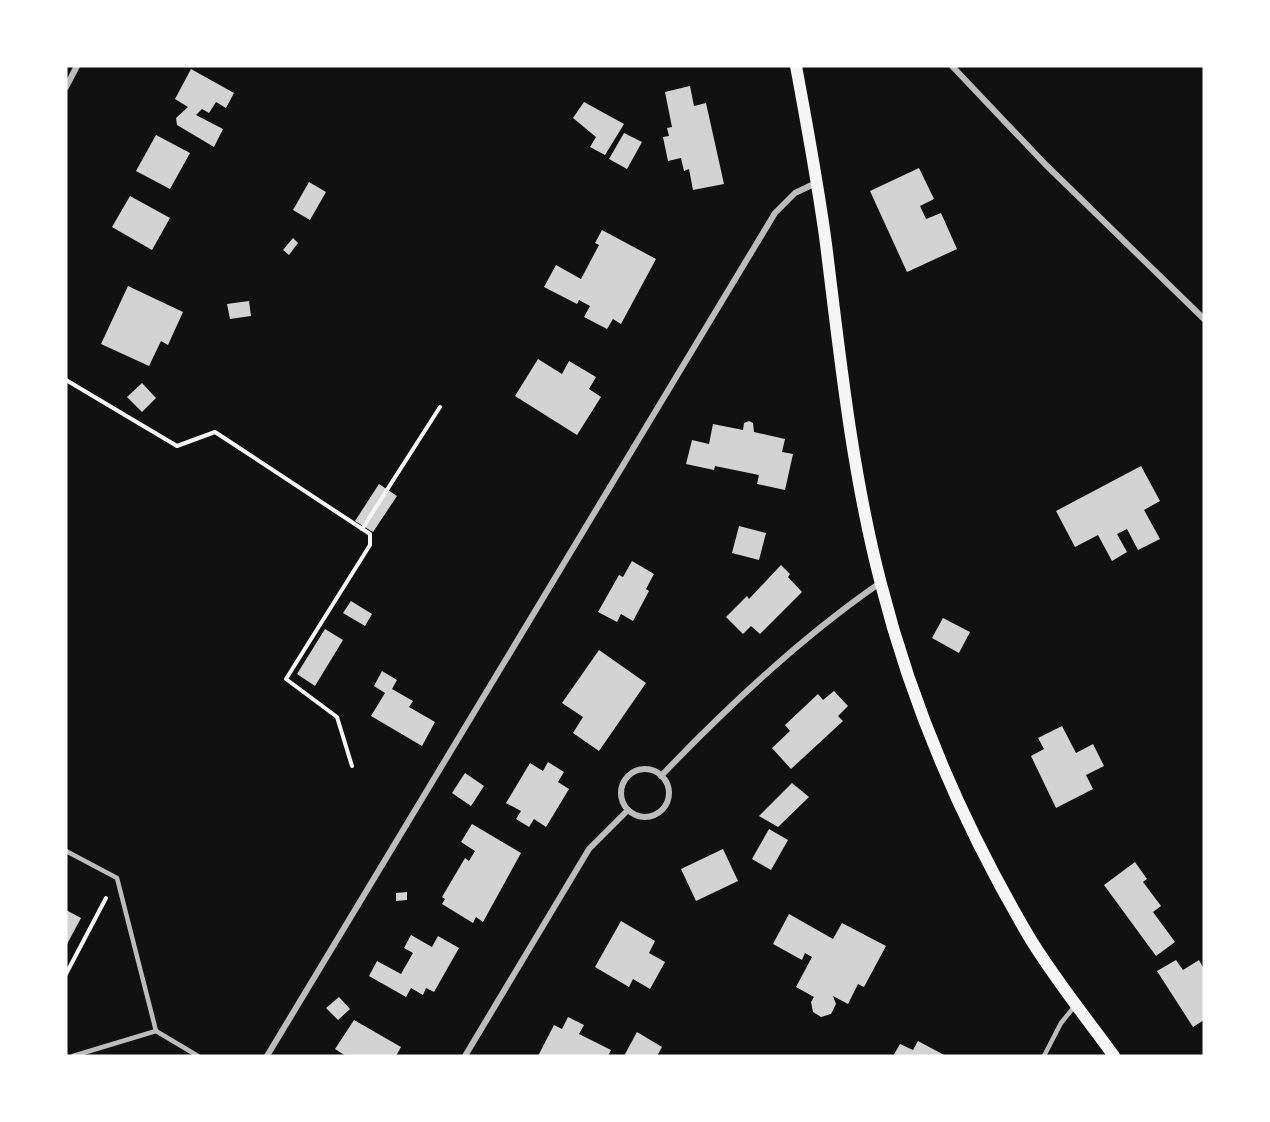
<svg xmlns="http://www.w3.org/2000/svg" width="1270" height="1122" viewBox="0 0 1270 1122" font-family="Karla,sans-serif">
	<style>
		.building { fill: #d3d3d3 }
		.lines { fill: none; stroke-linecap: round; stroke-linejoin: round }
		.path { stroke: #f5f5f5; stroke-width: 4 }
		.service { stroke: #bcbcbc; stroke-width: 4.5 }
		.minor { stroke: #bcbcbc; stroke-width: 6 }
		.secondary { stroke: #f5f5f5; stroke-width: 12 }
	</style>
	<rect width="100%" height="100%" fill="#111"/>
	<!-- building -->
	<g class="building">
		<path d="M191,69L234,93L226,108L216,102L209,113L202,109L196,115L223,129L214,147L177,125L176,118L188,107L175,99Z"/>
		<path d="M690,86L694,106L706,103L724,184L693,190L689,169L684,171L681,158L668,161L663,137L669,136L667,128L672,127L665,92Z"/>
		<path d="M584,102L624,124L605,155L590,147L596,137L573,118Z"/>
		<path d="M624,133L642,142L627,169L609,159Z"/>
		<path d="M156,135L190,153L170,189L136,171Z"/>
		<path d="M919,168L934,199L920,206L926,219L941,213L957,249L907,272L870,191Z"/>
		<path d="M309,182L326,192L310,220L293,210Z"/>
		<path d="M130,196L170,218L152,250L112,227Z"/>
		<path d="M602,230L656,259L621,324L613,319L607,329L584,317L590,306L579,300L577,304L544,287L556,265L581,279L599,245L595,243Z"/>
		<path d="M293,238L298,243L289,255L283,250Z"/>
		<path d="M128,286L183,312L168,345L161,341L149,366L101,344Z"/>
		<path d="M249,301L251,316L230,319L227,304Z"/>
		<path d="M538,359L562,374L569,361L596,377L589,389L601,397L577,435L515,396Z"/>
		<path d="M142,383L156,398L142,412L127,397Z"/>
		<path d="M749,421L753,423L754,432L785,439L782,452L793,454L785,490L757,484L759,475L715,466L714,470L686,464L692,440L709,444L713,424L743,430L744,423Z"/>
		<path d="M1141,466L1160,501L1144,510L1160,539L1138,550L1127,529L1117,534L1127,552L1112,561L1098,535L1075,547L1056,511Z"/>
		<path d="M379,484L397,496L373,532L355,521Z"/>
		<path d="M739,526L766,533L759,560L732,553Z"/>
		<path d="M632,561L654,574L646,589L649,591L633,621L621,614L617,622L598,612L619,575L623,577Z"/>
		<path d="M781,565L790,574L788,577L802,592L760,634L751,626L743,634L726,617L747,596L749,599Z"/>
		<path d="M351,601L372,614L365,626L343,613Z"/>
		<path d="M943,618L970,632L959,653L932,638Z"/>
		<path d="M325,629L343,640L315,686L297,674Z"/>
		<path d="M599,650L646,683L599,751L573,733L583,717L562,703Z"/>
		<path d="M382,671L397,680L392,689L413,701L409,707L435,722L422,746L371,716L385,693L374,686Z"/>
		<path d="M834,691L848,706L838,716L843,721L791,769L772,748L790,731L785,725L818,694L823,700Z"/>
		<path d="M1062,726L1076,753L1093,744L1104,766L1086,775L1093,789L1056,808L1031,756L1044,749L1038,738Z"/>
		<path d="M548,762L564,772L558,782L569,789L546,827L534,819L529,827L516,819L521,811L506,803L530,763L543,771Z"/>
		<path d="M465,773L484,786L471,806L452,793Z"/>
		<path d="M792,783L809,797L778,827L759,816Z"/>
		<path d="M472,824L521,853L483,922L476,917L473,923L442,904L445,899L442,897L465,858L469,861L475,851L461,842Z"/>
		<path d="M769,829L788,840L771,870L752,859Z"/>
		<path d="M723,849L738,881L696,901L681,869Z"/>
		<path d="M1135,862L1147,879L1143,882L1161,906L1153,912L1175,942L1156,956L1104,885Z"/>
		<path d="M407,892V900L396,901V893Z"/>
		<path d="M66,910L81,918L66,946Z"/>
		<path d="M789,914L833,939L842,923L886,946L864,987L858,984L848,1004L833,996L836,1004L831,1014L821,1017L813,1012L811,1002L814,997L796,987L812,957L805,953L802,960L773,944Z"/>
		<path d="M621,921L655,941L649,953L665,962L650,989L633,979L629,987L595,967Z"/>
		<path d="M411,935L432,947L438,936L459,948L434,992L426,988L423,995L411,988L406,997L369,976L377,961L401,974L413,953L404,948Z"/>
		<path d="M1176,960L1183,970L1199,960L1204,969V1020L1193,1027L1157,971Z"/>
		<path d="M339,997L350,1009L338,1020L326,1008Z"/>
		<path d="M568,1017L584,1025L579,1034L611,1050L608,1056H538L554,1025L562,1029Z"/>
		<path d="M354,1020L401,1047L396,1056H346L335,1049Z"/>
		<path d="M637,1032L662,1047L657,1056H624Z"/>
		<path d="M918,1041L946,1056H893L900,1044L913,1050Z"/>
	</g>
	<g class="lines">
		<!-- path -->
		<g class="path">
			<path d="M66,380L177,446L215,432L370,534V545L286,679L337,717L352,766"/>
			<path d="M362,529L440,407"/>
			<path d="M66,974L106,898"/>
		</g>
		<!-- service -->
		<g class="service">
			<path d="M66,851L117,878L156,1031"/>
			<path d="M73,1056L156,1031L198,1056"/>
			<path d="M1044,1056L1061,1023L1074,1007"/>
		</g>
		<!-- minor -->
		<g class="minor">
			<path d="M952,66L1045,164L1204,319"/>
			<path d="M66,87L77,66"/>
			<circle cx="645" cy="793" r="24"/>
			<path d="M661,776C728,706 800,638 880,583"/>
			<path d="M267,1056L775,213L795,193L816,183"/>
			<path d="M465,1056L589,849L628,810"/>
		</g>
		<!-- secondary -->
		<path class="secondary" d="M796,66C807,125 818,184 826,244C840,357 852,473 881,584C912,706 964,826 1028,935C1053,977 1085,1016 1114,1056"/>
	</g>
	<!-- border -->
	<rect width="1270" height="1122" fill="none" stroke="#ffffff" stroke-width="135"/>
</svg>
